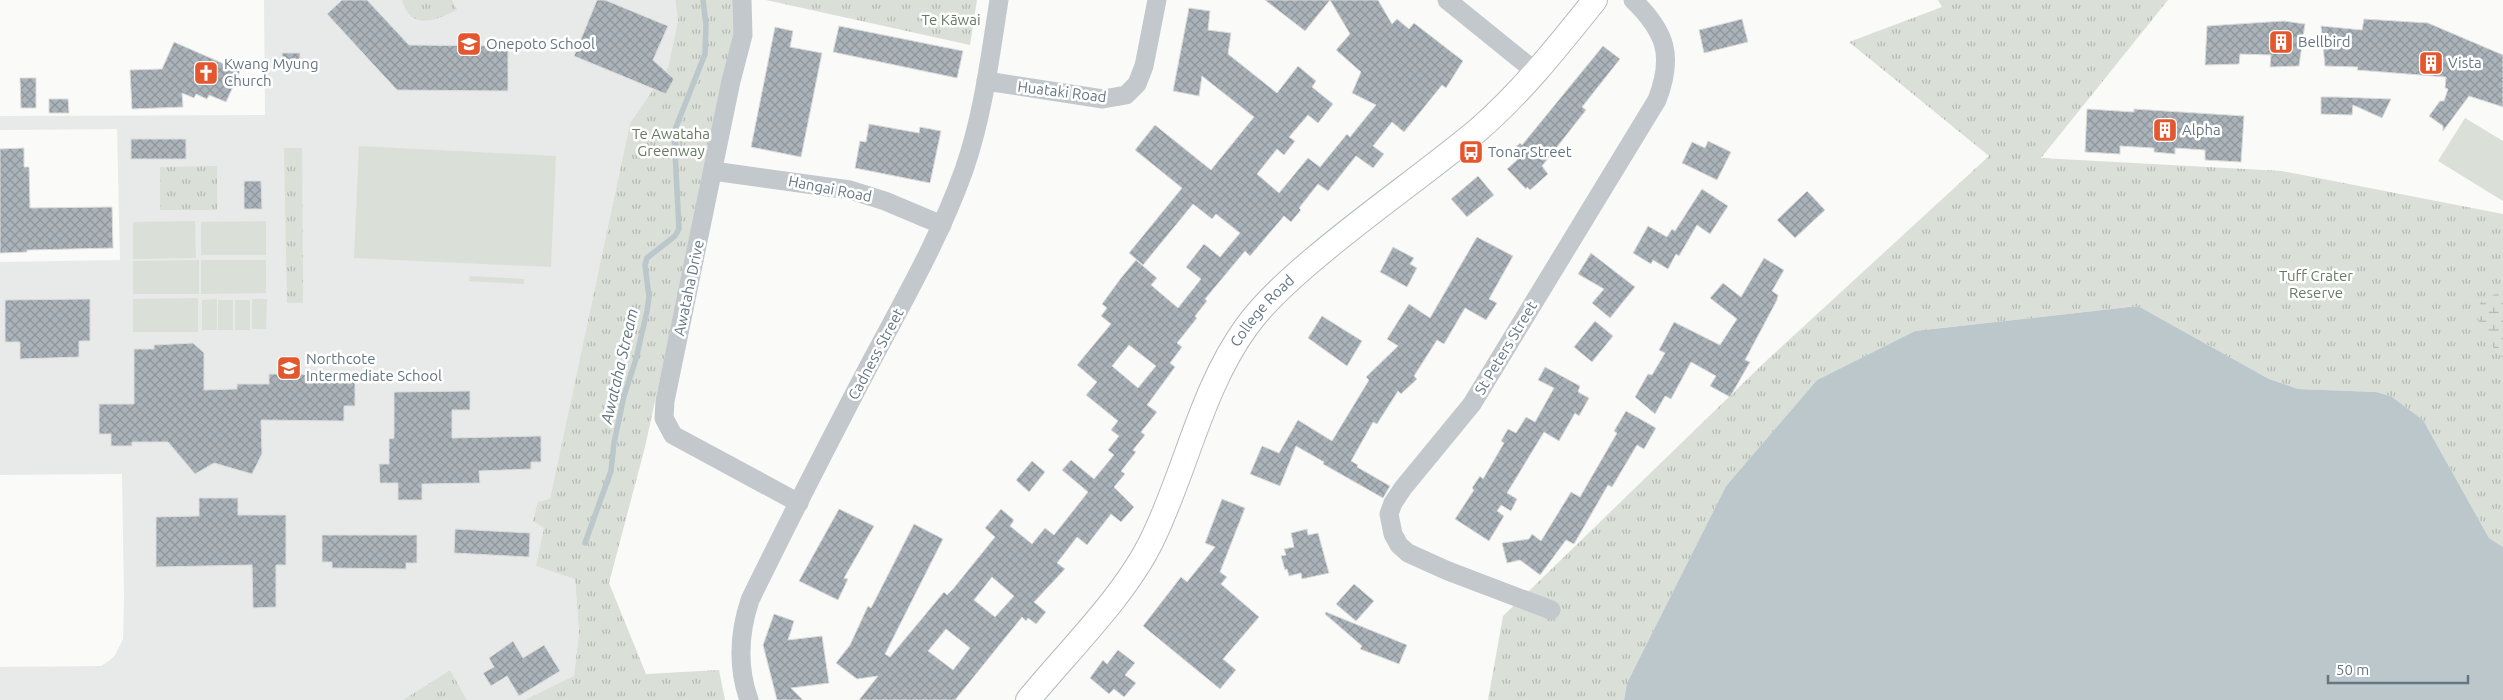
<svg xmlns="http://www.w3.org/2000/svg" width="2503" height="700" viewBox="0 0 2503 700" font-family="Ubuntu,sans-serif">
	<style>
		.built { fill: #e8e9e9 }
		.grass { fill: url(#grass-tufts) }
		.wetland { fill: url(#wetland-marsh) }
		.pitch { fill: #dadfd7 }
		.water { fill: #bbc7cb }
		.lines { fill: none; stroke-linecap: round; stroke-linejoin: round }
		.stream { stroke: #bbc7cb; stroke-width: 5.5 }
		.building { fill: url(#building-cross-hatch); stroke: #dcdcda; fill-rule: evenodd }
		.major-casing { stroke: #b5babe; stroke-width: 26 }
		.minor { stroke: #c3c8cc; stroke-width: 19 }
		.major { stroke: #fff; stroke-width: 24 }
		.labels { text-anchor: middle; stroke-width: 5; stroke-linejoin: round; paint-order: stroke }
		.park-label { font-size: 15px; fill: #687a64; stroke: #fff }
		.poi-label { font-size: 15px; fill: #657683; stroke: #fff; text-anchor: start }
		.street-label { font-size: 15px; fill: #657683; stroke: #fff }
		.water-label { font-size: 16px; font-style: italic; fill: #60757c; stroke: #fff }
	</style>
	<defs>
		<pattern id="grass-tufts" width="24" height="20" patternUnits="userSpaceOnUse" patternTransform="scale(1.25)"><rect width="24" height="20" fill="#dadfd7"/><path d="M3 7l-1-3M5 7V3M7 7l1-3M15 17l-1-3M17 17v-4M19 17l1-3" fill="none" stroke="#b4b9b4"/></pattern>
		<pattern id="wetland-marsh" width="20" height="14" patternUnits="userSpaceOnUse" patternTransform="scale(1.25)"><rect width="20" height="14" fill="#dadfd7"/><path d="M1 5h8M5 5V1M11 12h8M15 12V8" fill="none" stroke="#b4b9b4"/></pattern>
		<pattern id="building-cross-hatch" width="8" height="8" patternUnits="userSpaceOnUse" patternTransform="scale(1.25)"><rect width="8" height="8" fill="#aab3b9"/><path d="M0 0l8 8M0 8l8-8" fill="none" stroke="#8e969c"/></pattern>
	</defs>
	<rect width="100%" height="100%" fill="#fafaf8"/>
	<!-- built -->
	<path class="built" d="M264,0H675L678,20L668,68L630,123L544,528L575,579L579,633L574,677L525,700H467L450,670L403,700H0V667L101,666L110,660L115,655L123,639L124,598L122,474L0,475V262L120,260L117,129L0,130V116L265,115Z"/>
	<!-- grass -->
	<g class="grass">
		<path d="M402,0H452L457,10C436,20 411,32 402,0Z"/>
		<path d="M675,0H734L741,40L679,291L645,447L609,583L646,674L719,670L725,700H525L574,676L579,633L575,579L536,566L544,528L533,521L538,502L550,499L630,123L668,68L678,20Z"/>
		<path d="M766,0H977L970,45Z"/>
		<path d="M1938,0H2168L2041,158L2282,171L2503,214V547L2489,538L2423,420L2391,396L2376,392L2298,389L2269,379L2138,306L1915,331L1817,380L1726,486L1627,683L1624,700H1488L1503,616L1765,362L1989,156L1849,42L1942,7Z"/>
		<path d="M284,148H302L303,303H287Z"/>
		<path d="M217,166V210H160V167Z"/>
		<path d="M450,670L467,700H403Z"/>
	</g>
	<!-- wetland -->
	<path class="wetland" d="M2503,290V358L2496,352L2474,312L2482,301Z"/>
	<!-- pitch -->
	<g class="pitch">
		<path d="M2465,118L2503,141V201L2438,161Z"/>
		<path d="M359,146L556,156L551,267L354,258Z"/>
		<path d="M195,221L196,258L133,259V222Z"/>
		<path d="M266,221V255H201V222Z"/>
		<path d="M199,260V294H133V261Z"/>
		<path d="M201,260H266V293L201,294Z"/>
		<path d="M470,276L524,279V284L469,281Z"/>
		<path d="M198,298V332H133V299Z"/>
		<path d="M217,299V330H202V300Z"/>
		<path d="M252,299H267L266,329H252Z"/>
		<rect x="218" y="300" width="15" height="30"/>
		<rect x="235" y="300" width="15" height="30"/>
	</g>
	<!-- water -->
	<path class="water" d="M2138,306L2269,379L2298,389L2376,392L2391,396L2423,420L2489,538L2503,547V700H1624L1627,683L1726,486L1817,380L1915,331Z"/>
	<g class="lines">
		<!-- stream -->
		<path class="stream" d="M585,543L611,471L614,443L624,396L636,359L647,311L649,297L645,265L647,258L675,236L679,229L674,132L705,54L706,25L703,0"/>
	</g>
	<!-- building -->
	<g class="building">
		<path d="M342,0H367L409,45L508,46V91L397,90L327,14Z"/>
		<path d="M597,0H605L668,26L653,60L674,79L666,94L574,56Z"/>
		<path d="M1265,0H1330L1305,31Z"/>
		<path d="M1330,0H1378L1392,24L1397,19L1409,29L1414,23L1463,61L1446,88L1442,85L1404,132L1392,122L1373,146L1384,154L1373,168L1356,156L1328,191L1318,184L1299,208L1301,210L1291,222L1284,216L1250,256L1245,251L1205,299L1207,301L1195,316L1197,318L1177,343L1182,347L1170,363L1175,367L1147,405L1157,412L1141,432L1145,435L1133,450L1136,452L1121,471L1125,474L1114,487L1134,507L1121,522L1111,514L1087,545L1077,537L1057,563L1065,569L1034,602L1046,612L1036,624L1028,618L1026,621L1022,617L955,700H859L878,676L857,679L836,663L850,645L868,606L871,608L914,524L943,539L885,654L890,657L944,592L947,595L953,589L995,537L985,528L1001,509L1014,520L1010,526L1032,544L1045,528L1054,535L1088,492L1062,470L1071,460L1094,479L1114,455L1108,450L1119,436L1111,430L1118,421L1086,395L1097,382L1077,365L1111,324L1101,316L1107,308L1102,304L1121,278L1136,260L1157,278L1151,285L1178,308L1201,279L1186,267L1204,244L1220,257L1240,233L1216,214L1212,219L1193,204L1143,265L1129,253L1182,188L1135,150L1155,125L1211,170L1254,117L1202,76L1199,96L1173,91L1189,8L1210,11L1208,30L1231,33L1228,54L1277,93L1298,66L1316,81L1312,87L1333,104L1318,123L1308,115L1289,137L1295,141L1284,155L1277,149L1257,174L1279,193L1308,158L1320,167L1347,134L1350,137L1376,105L1352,93L1361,72L1336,50L1350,34ZM1129,345L1156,366L1138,388L1112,366ZM992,577L1014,596L995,617L974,600ZM946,629L970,648L953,670L928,651Z"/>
		<path d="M1742,19L1748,42L1704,53L1699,30Z"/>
		<path d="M2364,19L2428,23L2503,55V107L2469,96L2443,131V126L2429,116L2440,101H2444L2448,89L2445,88L2446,77L2357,70L2358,67L2325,66L2321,26L2362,30Z"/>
		<path d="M2284,21L2305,24L2299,66L2270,67L2271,55L2240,54L2239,64L2205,65L2207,26Z"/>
		<path d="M839,26L963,51L957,78L833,52Z"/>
		<path d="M775,27L793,31L790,47L822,53L801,157L751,147Z"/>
		<path d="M174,42L240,71L226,102L209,95L207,99L196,94L194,98L182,93L183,107L132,109L130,70L162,69Z"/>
		<path d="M1603,46L1620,59L1582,107L1586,110L1542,166L1548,174L1530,190L1527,187L1526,189L1507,169L1517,160L1510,152L1520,143L1522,145Z"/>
		<rect x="282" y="53" width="18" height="16"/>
		<path d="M20,78H36V108H21Z"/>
		<path d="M2321,97H2336L2391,99L2382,118L2353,105L2352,115L2321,114Z"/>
		<path d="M49,99H68L69,113H49Z"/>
		<path d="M2087,109L2134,112V109L2244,116L2241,162L2205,160V150L2175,148V154L2154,152V148L2120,146V154L2085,152Z"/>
		<path d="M869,124L919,133L920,127L941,131L930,183L855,168L860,141L866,142Z"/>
		<rect x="131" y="139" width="55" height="20"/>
		<path d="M1708,141L1731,152L1717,180L1682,163L1692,142L1705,148Z"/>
		<path d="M24,148V167H29L30,208L112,207L113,248L27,250V252L0,253V149Z"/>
		<path d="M1478,176L1494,195L1467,217L1451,199Z"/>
		<path d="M244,181H261L262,209H244Z"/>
		<path d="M1702,189L1728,206L1710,234L1697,225L1679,256L1676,254L1668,269L1653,260L1651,264L1633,253L1648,226L1667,237L1672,229L1675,231Z"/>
		<path d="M1807,191L1825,210L1795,238L1777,220Z"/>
		<path d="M1477,237L1513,256L1489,299L1497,303L1486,320L1465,308L1444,344L1437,340L1414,376L1417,379L1401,394L1398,391L1377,424L1373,422L1351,461L1358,465L1357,467L1390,486L1383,498L1323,464L1324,462L1296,446L1280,486L1250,474L1262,446L1279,453L1298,420L1332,441L1369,380L1366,377L1398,346L1387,339L1409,304L1430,318Z"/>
		<path d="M1393,247L1414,258L1410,264L1417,268L1407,287L1380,272Z"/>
		<path d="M1591,253L1635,287L1610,318L1592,303L1604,289L1578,274Z"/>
		<path d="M1764,258L1784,270L1772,291L1778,295L1777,300L1745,360L1750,362L1730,397L1710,386L1716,376L1691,362L1671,399L1665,396L1655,414L1635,397L1648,374L1652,375L1665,353L1659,350L1674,322L1720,345L1737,319L1710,298L1723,283L1741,297Z"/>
		<path d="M90,299V341H79V357L20,359V342H5V300Z"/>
		<path d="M1322,316L1362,341L1347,366L1308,338Z"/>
		<path d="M1595,321L1613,336L1592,362L1574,347Z"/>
		<path d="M193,343L204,353V390L237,389V384H269V374L355,375V406H344V421L261,420L262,454L252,474L214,463L195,474L168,442H132V446H111V434H99V404H134V349H154V345Z"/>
		<path d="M1545,367L1580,386L1578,392L1589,398L1579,416L1575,413L1559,441L1544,432L1507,493L1517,499L1511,511L1501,505L1497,511L1504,516L1489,541L1455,519L1474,490L1472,488L1480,476L1483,479L1504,443L1501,441L1508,429L1516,433L1526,417L1535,422L1554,388L1538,380Z"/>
		<path d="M470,391V410H452V438L541,436V462H531V469L479,471L480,483L422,484V500H398V483H380L379,464H389V439L394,438V392Z"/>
		<path d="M1626,411L1656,428L1644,449L1637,445L1612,487L1608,485L1574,544L1566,540L1540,575L1520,560L1507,563L1502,543L1529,539L1532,534L1541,541L1571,492L1580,497L1617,433L1614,431Z"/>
		<path d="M1032,461L1045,472L1029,492L1016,480Z"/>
		<path d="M199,498H238V515H286V565H276V607L253,608L252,565L156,567V517L199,516Z"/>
		<path d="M1222,499L1245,508L1220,572L1227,577L1221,584L1259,617L1223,659L1236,670L1220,689L1143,626L1181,577L1187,582L1215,547L1205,543Z"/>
		<path d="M839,509L874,526L844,578L848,579L838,600L799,581Z"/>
		<path d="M455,529L530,533L529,557L454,553Z"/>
		<path d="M1307,529L1308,535L1318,533L1329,573L1302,579L1301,573L1289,576L1287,569L1285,570L1281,556L1286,555L1284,549L1294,547L1291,533Z"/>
		<path d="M322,535H417V563H406V569L332,568V562H322Z"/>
		<path d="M1354,584L1374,601L1356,621L1336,604Z"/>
		<path d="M1326,612L1407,645L1399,664L1360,649L1362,646L1325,614Z"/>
		<path d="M774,614L794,621L788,640L822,636L829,683L791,688L803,700H777L763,645Z"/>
		<path d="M513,641L523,658L544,645L560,671L519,696L507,676L491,686L483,673L494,667L489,658Z"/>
		<path d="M1118,650L1135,663L1125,675L1136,683L1124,697L1114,689L1109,694L1090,678L1103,660L1107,664Z"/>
	</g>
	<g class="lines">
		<defs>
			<g id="major">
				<path id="s1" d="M1028,700C1068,651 1125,596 1152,540C1186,471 1201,389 1247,326C1266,300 1291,278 1315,258C1368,213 1425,174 1478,130C1522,92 1559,45 1595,0"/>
			</g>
		</defs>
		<!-- major casing -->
		<use href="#major" class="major-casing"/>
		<!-- minor -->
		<g class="minor">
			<path d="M742,0L743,35L731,81L665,401L664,418L673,435L799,503"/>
			<path d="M1447,0L1536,72"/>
			<path d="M986,81L1103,99L1126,95L1137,84L1144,66L1157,0"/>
			<path d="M713,171L850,190L885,201L942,225"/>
			<path d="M1551,610L1448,571L1408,553L1399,545L1393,534L1389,514L1393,503L1403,488L1472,404L1657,100C1674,56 1666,32 1633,0"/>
			<path d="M749,700C737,666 739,633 750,600C789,520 830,440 872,360C905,298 940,237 964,170C983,116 990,57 999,0"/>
		</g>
		<!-- major -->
		<use href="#major" class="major"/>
	</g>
	<!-- icons -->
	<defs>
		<symbol id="building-square" viewBox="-11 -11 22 22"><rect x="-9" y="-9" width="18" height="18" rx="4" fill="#e4572e" stroke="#fff"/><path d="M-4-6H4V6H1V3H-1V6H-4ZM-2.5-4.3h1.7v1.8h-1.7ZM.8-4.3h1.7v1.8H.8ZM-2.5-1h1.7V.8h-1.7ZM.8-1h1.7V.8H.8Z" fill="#fff"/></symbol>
		<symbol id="school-square" viewBox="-11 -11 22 22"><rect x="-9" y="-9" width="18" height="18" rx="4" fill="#e4572e" stroke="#fff"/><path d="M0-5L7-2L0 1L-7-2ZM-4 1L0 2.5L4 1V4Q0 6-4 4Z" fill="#fff"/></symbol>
		<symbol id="church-square" viewBox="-11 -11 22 22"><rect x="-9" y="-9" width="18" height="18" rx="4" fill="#e4572e" stroke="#fff"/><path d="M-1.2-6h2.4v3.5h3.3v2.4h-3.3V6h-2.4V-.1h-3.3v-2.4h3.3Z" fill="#fff"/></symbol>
		<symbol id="bus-square" viewBox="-11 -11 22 22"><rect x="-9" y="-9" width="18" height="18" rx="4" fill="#e4572e" stroke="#fff"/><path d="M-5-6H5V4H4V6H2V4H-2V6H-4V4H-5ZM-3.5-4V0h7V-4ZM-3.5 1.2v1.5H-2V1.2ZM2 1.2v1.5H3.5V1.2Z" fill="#fff"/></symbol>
	</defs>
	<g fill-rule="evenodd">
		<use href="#building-square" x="2267" y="28" width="28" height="28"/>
		<use href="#school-square" x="455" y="30" width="28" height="28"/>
		<use href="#building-square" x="2417" y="49" width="28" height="28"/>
		<use href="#church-square" x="192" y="59" width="28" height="28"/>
		<use href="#building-square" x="2151" y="116" width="28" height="28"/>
		<use href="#bus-square" x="1457" y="138" width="28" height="28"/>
		<use href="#school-square" x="275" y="354" width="28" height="28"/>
	</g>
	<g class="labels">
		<!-- park labels -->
		<g class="park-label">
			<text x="951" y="25">Te Kāwai</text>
			<text x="671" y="139">Te Awataha<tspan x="671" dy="17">Greenway</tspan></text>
			<text x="2316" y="281">Tuff Crater<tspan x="2316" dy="17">Reserve</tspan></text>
		</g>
		<!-- poi labels -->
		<g class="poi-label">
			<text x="2298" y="47">Bellbird</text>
			<text x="486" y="49">Onepoto School</text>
			<text x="2448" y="68">Vista</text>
			<text x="224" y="69">Kwang Myung<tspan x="224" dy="17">Church</tspan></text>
			<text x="2182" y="135">Alpha</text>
			<text x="1488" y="157">Tonar Street</text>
			<text x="306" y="364">Northcote<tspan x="306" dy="17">Intermediate School</tspan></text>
		</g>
		<!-- street labels -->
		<g class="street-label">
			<text transform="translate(1062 92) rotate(7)" y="5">Huataki Road</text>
			<text transform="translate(830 189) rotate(11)" y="5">Hangai Road</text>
			<text transform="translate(689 288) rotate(-78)" y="5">Awataha Drive</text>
			<text dy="5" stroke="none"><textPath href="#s1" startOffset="459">College Road</textPath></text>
			<text transform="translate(1506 348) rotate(-59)" y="5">St Peters Street</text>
			<text transform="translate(876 354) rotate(-62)" y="5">Cadness Street</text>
		</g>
		<!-- water labels -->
		<g class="water-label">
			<text transform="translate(619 366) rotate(-77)" y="6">Awataha Stream</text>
		</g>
	</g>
	<!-- scale -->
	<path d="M2328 675v8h140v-8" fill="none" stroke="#657683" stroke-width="2.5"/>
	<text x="2336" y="675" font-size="15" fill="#657683" stroke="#ffffff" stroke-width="4" paint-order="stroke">50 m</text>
</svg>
